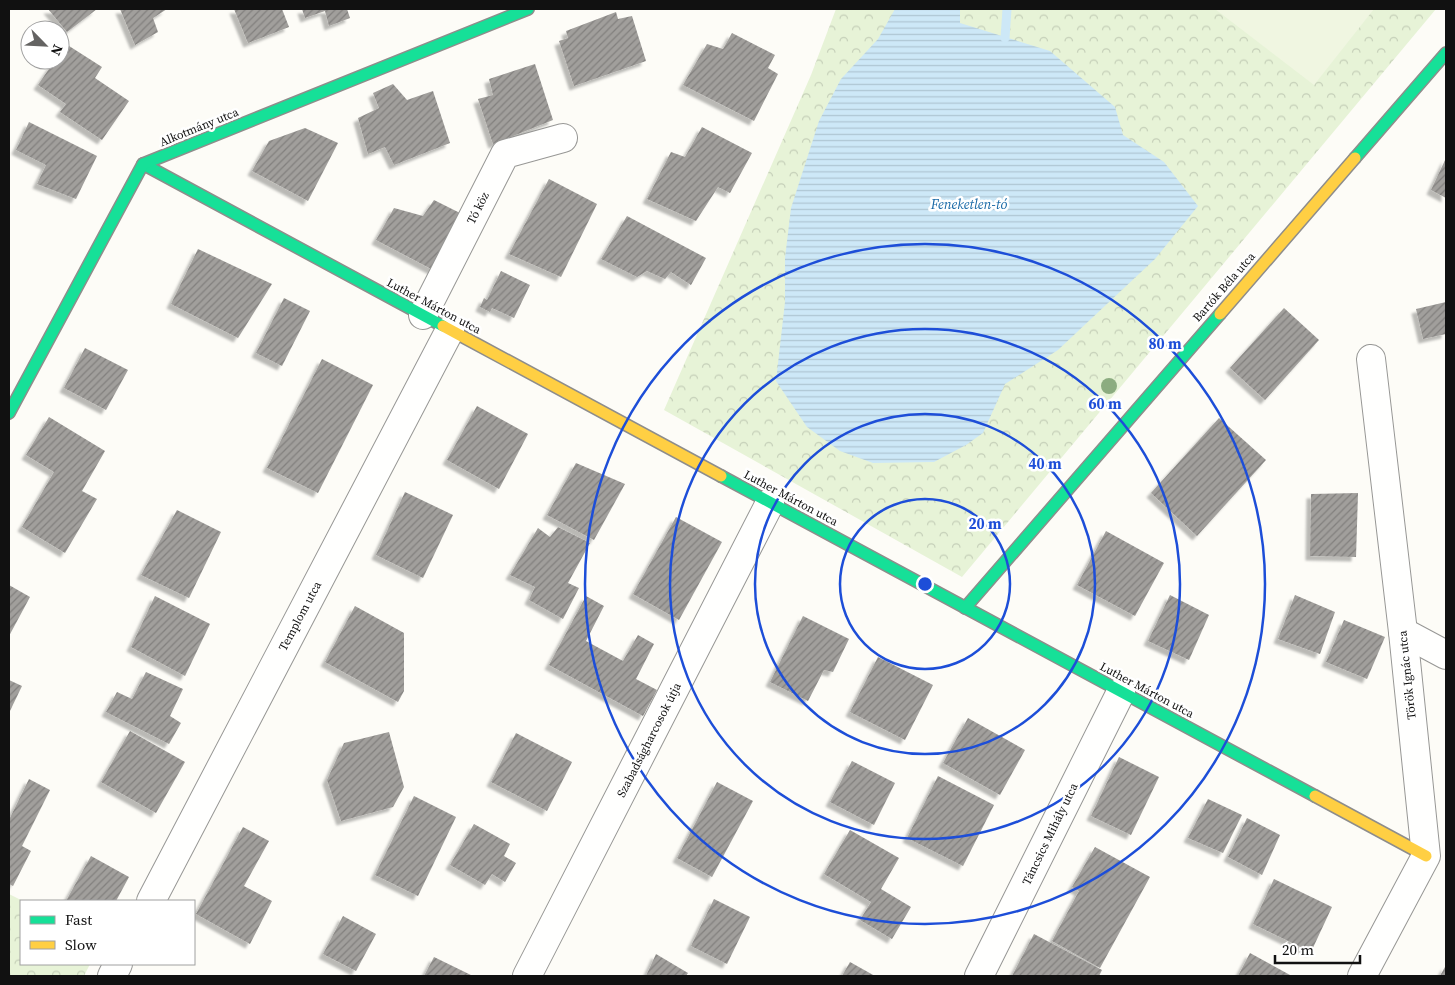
<svg xmlns="http://www.w3.org/2000/svg" width="1455" height="985" viewBox="0 0 1455 985" font-family="'Source Serif 4',serif">
	<style>
		.park { fill: url(#park-crowns) }
		.pitch { fill: #f0f6e1 }
		.water { fill: url(#water-rules) }
		.lines { fill: none; stroke-linecap: round; stroke-linejoin: round }
		.stream { stroke: #cde8f7; stroke-width: 9 }
		.building { fill: url(#building-hatch); filter: url(#shadow) }
		.street-casing { stroke: #979795; stroke-width: 30 }
		.fast-casing { stroke: #8e8d8b; stroke-width: 14 }
		.slow-casing { stroke: #8e8d8b; stroke-width: 14 }
		.street { stroke: #fffffe; stroke-width: 28 }
		.fast { stroke: #16e098; stroke-width: 11 }
		.slow { stroke: #ffcf43; stroke-width: 11 }
		.tree { fill: #8cac80 }
		.ring { fill: none; stroke: #1d4ed8; stroke-width: 2.5 }
		.labels { text-anchor: middle; stroke-width: 5; stroke-linejoin: round; paint-order: stroke }
		.street-label { font-size: 12px; fill: #111; stroke: #fff }
		.water-label { font-size: 14px; font-style: italic; fill: #1768a6; stroke: #fff }
		.centre { fill: #1d4ed8; stroke: #fff; stroke-width: 2.5 }
		.ring-label { font-size: 15px; text-anchor: middle; font-weight: bold; fill: #1d4ed8; stroke: #fff; stroke-width: 5; stroke-linejoin: round; paint-order: stroke }
	</style>
	<defs>
		<pattern id="park-crowns" width="20" height="18" patternUnits="userSpaceOnUse" patternTransform="scale(1.25)"><rect width="20" height="18" fill="#e7f3d7"/><path d="M2 6a3 3 0 1 1 6 0M12 15a3 3 0 1 1 6 0" fill="none" stroke="#c5cfb8"/></pattern>
		<pattern id="water-rules" width="6" height="5" patternUnits="userSpaceOnUse" patternTransform="scale(1.25)"><rect width="6" height="5" fill="#cde8f7"/><path d="M0 2.5h6" fill="none" stroke="#afc6d3"/></pattern>
		<pattern id="building-hatch" width="6" height="6" patternUnits="userSpaceOnUse" patternTransform="scale(1.25)"><rect width="6" height="6" fill="#a19f9c"/><path d="M-1 1l2-2M0 6l6-6M5 7l2-2" fill="none" stroke="#82807e"/></pattern>
		<filter id="shadow"><feDropShadow dx="-4.5" dy="4.5" stdDeviation="1" flood-color="#0004"/></filter>
	</defs>
	<rect width="100%" height="100%" fill="#fdfcf7"/>
	<!-- park -->
	<g class="park">
		<path d="M836,9H1436L962,577L664,410L811,75Z"/>
		<path d="M9,894L23,901H21V964H90L84,976H9Z"/>
	</g>
	<!-- pitch -->
	<path class="pitch" d="M1215,9H1374L1314,85Z"/>
	<!-- water -->
	<path class="water" d="M895,9H960V23L1050,51L1115,107L1123,135L1164,162L1198,206L1155,259L1092,318L1058,350L1005,384L983,433L966,445L934,462L873,463L840,451L807,427L776,381L785,302V258L791,208L819,121L841,79L878,39Z"/>
	<g class="lines">
		<!-- stream -->
		<path class="stream" d="M1005,38L1007,9"/>
	</g>
	<!-- building -->
	<g class="building">
		<path d="M48,9H97L67,32Z"/>
		<path d="M120,9H167L153,18L158,32L135,45Z"/>
		<path d="M234,9H282L289,27L248,43Z"/>
		<path d="M302,9H347L350,18L329,26L325,11L305,18Z"/>
		<path d="M616,12L618,19L632,16L646,61L574,86L559,41L568,38L566,31Z"/>
		<path d="M732,33L775,55L768,68L778,74L754,121L683,85L707,44L723,49Z"/>
		<path d="M66,44L102,67L95,78L129,101L102,140L60,112L66,104L38,85L55,60H60V53Z"/>
		<path d="M535,64L553,120L493,144L478,99L493,95L489,79Z"/>
		<path d="M393,84L407,100L433,91L450,143L394,165L385,147L368,154L358,118L379,108L373,93Z"/>
		<path d="M29,122L97,156L76,199L37,184L46,165L16,150Z"/>
		<path d="M702,127L752,153L730,193L718,187L696,221L647,199L671,152L685,157Z"/>
		<path d="M305,128L338,143L308,201L252,171L269,141Z"/>
		<path d="M1446,158V198L1431,190Z"/>
		<path d="M549,179L597,204L561,277L509,254Z"/>
		<path d="M434,200L460,213L445,241L452,248L437,272L376,240L394,208L423,216Z"/>
		<path d="M627,216L706,258L691,285L671,272L665,279L647,271L637,277L601,259Z"/>
		<path d="M198,249L272,284L238,338L171,304Z"/>
		<path d="M501,271L530,285L514,318L492,308L490,312L480,307L484,298L487,300Z"/>
		<path d="M284,298L310,311L282,366L256,353Z"/>
		<path d="M1446,302V334L1423,339L1416,309Z"/>
		<path d="M1284,308L1319,340L1265,400L1230,368Z"/>
		<path d="M85,348L128,370L106,410L64,388Z"/>
		<path d="M322,359L373,385L318,493L267,468Z"/>
		<path d="M477,406L528,434L499,489L447,460Z"/>
		<path d="M49,417L105,451L82,491L97,499L65,553L22,527L54,472L26,455Z"/>
		<path d="M1219,418L1266,460L1197,536L1151,493Z"/>
		<path d="M576,463L625,484L594,540L547,515Z"/>
		<path d="M405,492L453,515L423,578L376,555Z"/>
		<path d="M1358,493L1356,557L1310,556L1311,494Z"/>
		<path d="M177,510L221,532L189,598L141,575Z"/>
		<path d="M676,517L722,542L679,620L633,594Z"/>
		<path d="M558,527L590,543L568,583L579,588L563,619L529,600L535,587L510,575L538,528L550,537Z"/>
		<path d="M1106,531L1164,563L1135,616L1077,585Z"/>
		<path d="M9,585L30,597L9,636Z"/>
		<path d="M1170,595L1209,615L1189,660L1148,641Z"/>
		<path d="M1295,595L1335,612L1320,654L1278,639Z"/>
		<path d="M155,596L210,624L185,676L131,647Z"/>
		<path d="M586,596L604,606L586,641L623,661L638,635L654,644L636,679L657,690L643,716L549,665Z"/>
		<path d="M355,606L404,633V691L398,702L325,662Z"/>
		<path d="M803,616L849,639L833,672L824,670L808,701L770,682Z"/>
		<path d="M1344,620L1385,637L1367,679L1326,662Z"/>
		<path d="M878,657L933,685L905,740L850,712Z"/>
		<path d="M146,672L183,689L170,716L181,723L169,744L106,712L117,692L132,699Z"/>
		<path d="M9,680L22,686L9,713Z"/>
		<path d="M968,718L1025,750L1000,795L943,763Z"/>
		<path d="M130,731L185,762L156,813L101,782Z"/>
		<path d="M389,732L404,787L393,807L341,821L327,780L344,743Z"/>
		<path d="M516,733L572,762L547,811L491,782Z"/>
		<path d="M1119,757L1159,777L1131,835L1091,816Z"/>
		<path d="M852,761L895,783L874,825L830,802Z"/>
		<path d="M938,776L994,805L963,866L907,838Z"/>
		<path d="M29,779L50,790L22,846L31,851L13,886L9,884V820Z"/>
		<path d="M717,782L753,801L712,877L677,858Z"/>
		<path d="M414,796L456,817L418,896L375,875Z"/>
		<path d="M1208,799L1242,815L1223,853L1188,838Z"/>
		<path d="M1247,818L1280,835L1262,875L1228,857Z"/>
		<path d="M474,824L510,844L504,856L516,863L505,882L492,874L485,885L450,865Z"/>
		<path d="M243,827L269,841L244,886L272,901L250,944L196,914Z"/>
		<path d="M850,830L899,858L881,889L911,907L892,939L860,920L871,902L824,874Z"/>
		<path d="M1095,847L1150,877L1100,968L1052,941L1079,891L1072,887Z"/>
		<path d="M91,856L129,877L116,901H66Z"/>
		<path d="M1274,879L1332,907L1311,952L1253,924Z"/>
		<path d="M714,899L750,917L727,964L691,946Z"/>
		<path d="M343,916L376,934L356,971L323,954Z"/>
		<path d="M1034,934L1102,970L1099,976H1012Z"/>
		<path d="M1250,953L1290,975V976H1238Z"/>
		<path d="M656,954L688,973L686,976H646Z"/>
		<path d="M434,957L473,976H424Z"/>
		<path d="M850,962L875,976H842Z"/>
		<path d="M1446,965V976H1440Z"/>
	</g>
	<g class="lines">
		<defs>
			<g id="street">
				<path d="M423,315L505,154L563,138"/>
				<path d="M1403,632L1446,655"/>
				<path d="M151,901L450,330"/>
				<path d="M112,976L118,964"/>
				<path d="M527,976L770,503"/>
				<path d="M979,976L1121,692"/>
				<path d="M1362,976L1426,856L1403,632L1371,359"/>
			</g>
			<g id="fast">
				<path d="M1355,158L1446,53"/>
				<path d="M143,164L443,326"/>
				<path d="M9,413L143,164L528,9"/>
				<path d="M721,476L1315,796"/>
				<path d="M965,608L1220,314"/>
			</g>
			<g id="slow">
				<path d="M1220,314L1355,158"/>
				<path d="M443,326L721,476"/>
				<path d="M1315,796L1426,856"/>
			</g>
		</defs>
		<!-- street casing -->
		<use href="#street" class="street-casing"/>
		<!-- fast casing -->
		<use href="#fast" class="fast-casing"/>
		<!-- slow casing -->
		<use href="#slow" class="slow-casing"/>
		<!-- street -->
		<use href="#street" class="street"/>
		<!-- fast -->
		<use href="#fast" class="fast"/>
		<!-- slow -->
		<use href="#slow" class="slow"/>
	</g>
	<!-- trees -->
	<circle class="tree" cx="1109" cy="386" r="8"/>
	<!-- distance rings -->
	<g class="ring">
		<circle cx="925" cy="584" r="85"/>
		<circle cx="925" cy="584" r="170"/>
		<circle cx="925" cy="584" r="255"/>
		<circle cx="925" cy="584" r="340"/>
	</g>
	<g class="labels">
		<!-- street labels -->
		<g class="street-label">
			<text transform="translate(199 127) rotate(-22)" y="4">Alkotmány utca</text>
			<text transform="translate(478 208) rotate(-63)" y="4">Tó köz</text>
			<text transform="translate(1224 287) rotate(-49)" y="4">Bartók Béla utca</text>
			<text transform="translate(434 306) rotate(28)" y="4">Luther Márton utca</text>
			<text transform="translate(791 498) rotate(28)" y="4">Luther Márton utca</text>
			<text transform="translate(300 616) rotate(-62)" y="4">Templom utca</text>
			<text transform="translate(1407 675) rotate(-96)" y="4">Török Ignác utca</text>
			<text transform="translate(1147 690) rotate(28)" y="4">Luther Márton utca</text>
			<text transform="translate(649 740) rotate(-63)" y="4">Szabadságharcosok útja</text>
			<text transform="translate(1050 834) rotate(-64)" y="4">Táncsics Mihály utca</text>
		</g>
		<!-- water labels -->
		<g class="water-label">
			<text x="969" y="209">Feneketlen-tó</text>
		</g>
	</g>
	<circle cx="925" cy="584" r="8" class="centre"/>
	<g class="ring-label">
		<text x="1165" y="349">80 m</text>
		<text x="1105" y="409">60 m</text>
		<text x="1045" y="469">40 m</text>
		<text x="985" y="529">20 m</text>
	</g>
	<!-- border -->
	<rect width="1455" height="985" fill="none" stroke="#111111" stroke-width="20"/>
	<!-- legend -->
	<rect x="20" y="900" width="175" height="65" fill="#ffffff" stroke="#a0a0a0"/>
	<rect x="30" y="916" width="25" height="8" fill="#16e098" stroke="#a0a0a0"/>
	<text x="65" y="925" font-size="15" fill="#111111">Fast</text>
	<rect x="30" y="941" width="25" height="8" fill="#ffcf43" stroke="#a0a0a0"/>
	<text x="65" y="950" font-size="15" fill="#111111">Slow</text>
	<!-- north arrow -->
	<g transform="translate(45 45) rotate(114)"><circle r="24" fill="#ffffff" stroke="#a0a0a0"/>
	<path d="M0-4L9 19L0 12L-9 19Z" fill="#646362"/>
	<text y="-8" font-size="14" font-weight="bold" text-anchor="middle" fill="#111111">N</text>
	</g>
	<!-- scale -->
	<path d="M1275 955v8h85v-8" fill="none" stroke="#111111" stroke-width="2.5"/>
	<text x="1282" y="955" font-size="15" fill="#111111" stroke="#ffffff" stroke-width="4" paint-order="stroke">20 m</text>
</svg>
